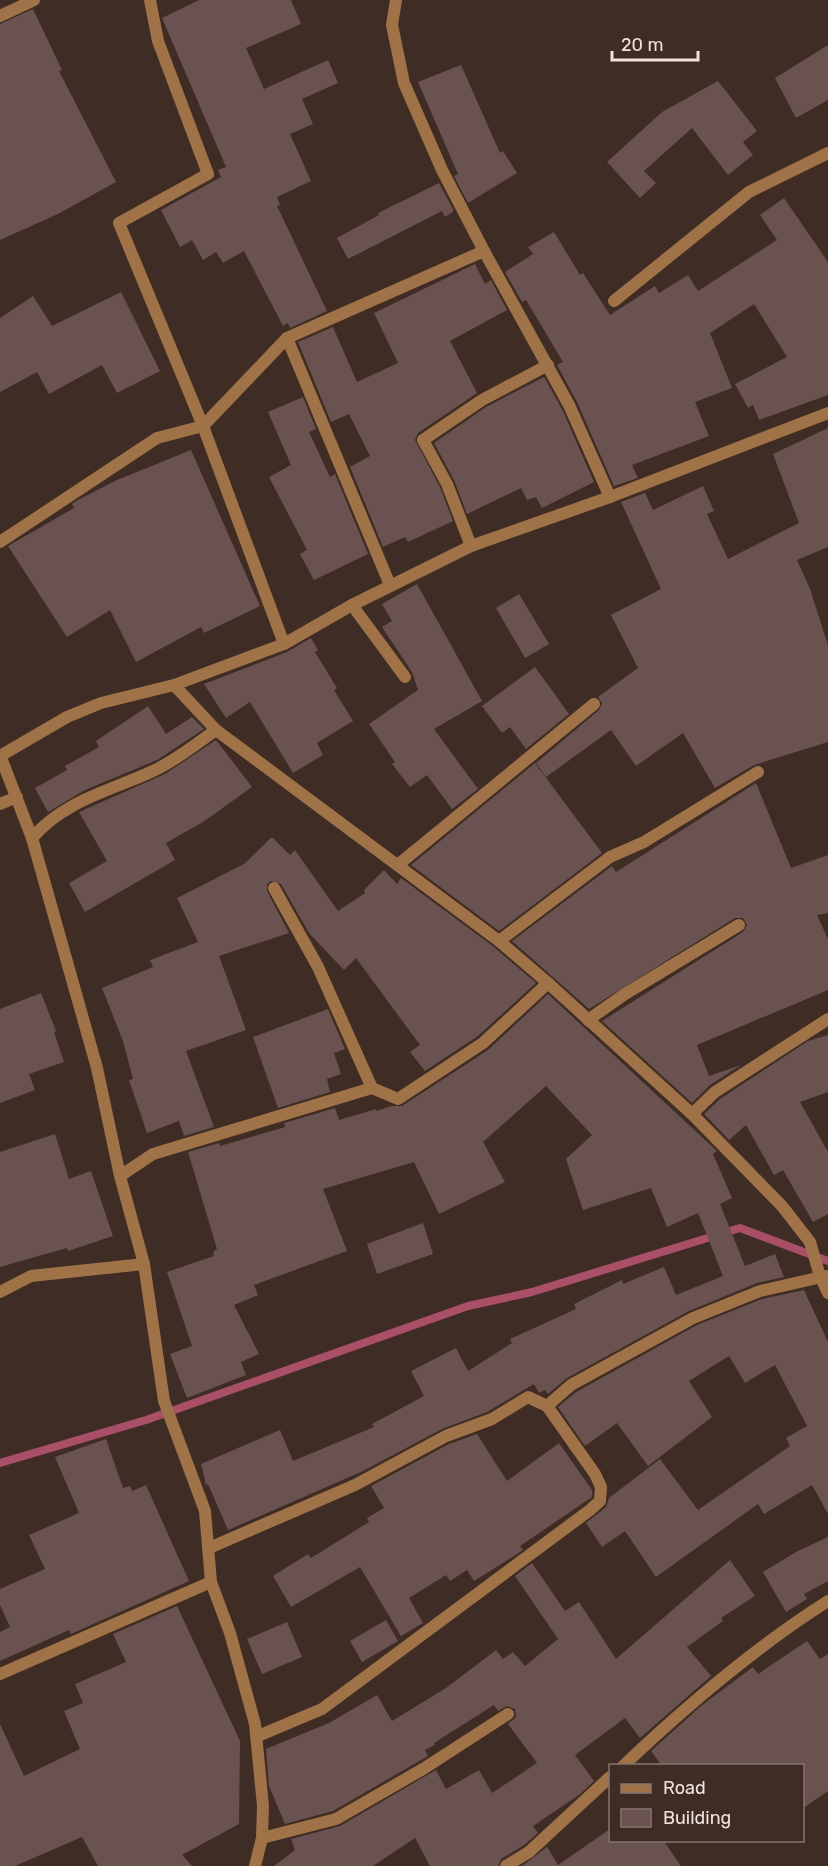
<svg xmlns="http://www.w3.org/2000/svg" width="828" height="1866" viewBox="0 0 828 1866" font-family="Rubik,sans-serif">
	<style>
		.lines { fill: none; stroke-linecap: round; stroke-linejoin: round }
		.stream { stroke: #aa4f68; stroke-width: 8 }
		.building { fill: #695250 }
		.street { stroke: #9f7247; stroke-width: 12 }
	</style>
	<rect width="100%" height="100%" fill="#3f2c24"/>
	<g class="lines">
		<!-- stream -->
		<path class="stream" d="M0,1463L146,1420L468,1306L532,1292L740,1228L828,1261"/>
	</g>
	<!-- building -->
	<g class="building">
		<path d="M199,0H291L301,24L246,48L264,89L328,60L338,83L302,99L313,124L290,134L311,181L277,197L280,205L277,206L327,311L290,328L288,323L283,326L244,251L223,263L216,252L203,260L192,240L180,247L161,210L221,177L218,170L226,167L162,18Z"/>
		<path d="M33,9L62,70L59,71L116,182L58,214L0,240V24Z"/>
		<path d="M828,45V100L796,118L775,78Z"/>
		<path d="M461,65L500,153L503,151L517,173L468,203L454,176L458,174L418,82Z"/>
		<path d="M718,81L757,131L743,142L753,155L728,175L692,128L644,171L656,183L640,198L607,162L662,112Z"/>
		<path d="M439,183L454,211L445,217L442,211L348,259L337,238L379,215L378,213Z"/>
		<path d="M784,198L828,262V395L759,420L753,405L748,408L735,384L787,357L754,304L710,333L732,388L695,402L709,436L632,465L638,478L614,486L577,402L557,365L563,362L526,300L522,302L505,272L533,254L528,247L554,232L580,275L583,273L610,315L655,286L659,293L688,275L698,291L777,240L760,215Z"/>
		<path d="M475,264L485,284L491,280L507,310L450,341L477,393L418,433L415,440L440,487L453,521L408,542L405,537L383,547L350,467L370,456L349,414L331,422L298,342L333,327L357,382L398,363L374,313Z"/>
		<path d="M121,292L160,371L117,393L102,365L49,394L37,372L0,392V318L33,296L52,326Z"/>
		<path d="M544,377L562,409L594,482L542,508L536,497L527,500L521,488L467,514L454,480L434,443L486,407Z"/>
		<path d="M303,397L316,429L309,432L330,477L335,474L368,554L314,580L300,554L307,550L269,477L291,465L268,412Z"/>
		<path d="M828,428V547L797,560L810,589L828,645V742L754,765L715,788L683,733L636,766L611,730L546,777L536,763L599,710L602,703L598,697L638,668L611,615L661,589L621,502L645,493L653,510L703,486L714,511L707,514L728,559L799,523L773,454Z"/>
		<path d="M191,450L260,606L204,633L201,627L136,662L110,610L67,637L8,546L74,508L72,504L76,501L117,480Z"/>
		<path d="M417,584L482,701L434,729L478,789L452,809L427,775L410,787L392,764L395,762L369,724L418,690L412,672L382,627L392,621L382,604Z"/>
		<path d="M519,594L549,644L525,658L496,608Z"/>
		<path d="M311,638L318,650L315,652L337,688L334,690L353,721L317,743L323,755L293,773L250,702L226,718L204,684L287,652Z"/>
		<path d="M535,667L569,714L526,749L510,727L502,733L482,706Z"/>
		<path d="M148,706L166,734L192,717L204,729L157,760L85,790L48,812L35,788L67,770L65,766L99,747L96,741Z"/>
		<path d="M216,740L252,787L203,822L166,843L175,860L85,912L69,883L107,861L79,812L165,774Z"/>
		<path d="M535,763L602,853L499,931L411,865Z"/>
		<path d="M756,783L791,868L828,855V913L817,915L828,939V990L697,1045L709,1076L741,1065L710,1085L692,1103L602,1021L743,932L747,925L743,918H735L589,1009L512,941L612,866L616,872Z"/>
		<path d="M272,837L290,855L295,850L338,911L365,893L364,890L384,870L397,884L401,878L494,947L536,983L478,1036L425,1071L410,1052L420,1045L356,958L344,970L309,933L281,884L271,881L267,884V891L289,933L219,956L246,1030L186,1051L214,1127L184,1136L179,1121L147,1133L129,1080L133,1079L123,1041L102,988L153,967L150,960L198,942L177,898L244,864Z"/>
		<path d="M41,993L56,1031L54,1032L64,1062L29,1074L35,1090L0,1103V1009Z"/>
		<path d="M548,994L717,1151L713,1154L732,1198L720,1204L745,1266L775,1254L784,1277L757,1283L689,1311L567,1378L548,1394L545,1390L539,1393L534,1384L487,1412L442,1429L363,1471L228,1530L208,1484L206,1485L201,1464L280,1430L293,1461L374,1427L372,1424L424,1396L411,1371L456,1348L468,1371L512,1343L510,1339L576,1309L574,1304L622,1280L623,1284L664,1267L676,1295L723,1276L698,1213L667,1227L651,1188L583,1210L566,1159L592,1135L546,1086L483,1142L505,1182L439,1214L414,1162L323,1189L347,1251L254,1285L258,1295L234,1305L259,1354L241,1362L246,1375L187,1398L170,1354L192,1346L167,1272L214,1256L213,1252L217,1249L188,1152L219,1143L220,1146L285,1127L284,1123L335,1108L339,1120L376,1109V1111L392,1106H402L488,1050Z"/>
		<path d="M328,1009L345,1049L334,1053L341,1074L327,1079L330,1092L278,1108L253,1037Z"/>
		<path d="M828,1035V1092L800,1102L828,1152V1214L813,1222L783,1170L774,1175L746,1125L729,1140L704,1114L720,1099L808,1041Z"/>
		<path d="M55,1134L69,1179L91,1171L113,1236L68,1251L67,1248L0,1267V1152Z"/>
		<path d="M423,1223L433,1254L377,1274L367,1244Z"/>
		<path d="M804,1290L828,1342V1514L812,1485L764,1514L758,1504L656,1577L625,1531L602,1547L586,1523L606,1507L609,1498L660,1459L698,1510L790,1446L786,1438L807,1426L775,1365L745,1383L729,1356L689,1381L712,1417L648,1466L617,1423L585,1446L558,1407L576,1392L697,1325L762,1299Z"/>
		<path d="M477,1434L507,1481L559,1443L592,1490V1497L520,1546L523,1550L517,1554L474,1581L467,1570L450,1581L446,1575L409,1598L423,1623L401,1636L360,1567L291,1607L273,1576L308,1554L311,1558L369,1522L367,1518L384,1508L371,1486L449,1444Z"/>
		<path d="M106,1439L123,1488L130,1486L132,1491L146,1485L189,1581L71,1634L69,1630L0,1661V1632L10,1627L0,1605V1589L45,1569L29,1535L79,1513L55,1457Z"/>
		<path d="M828,1537V1581L804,1594L807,1599L786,1612L763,1572L796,1552Z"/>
		<path d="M730,1560L755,1596L721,1618L723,1621L687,1647L711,1676L640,1738L625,1718L575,1755L594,1781L579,1795L533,1826L538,1833L524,1845L501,1859L498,1866H430L415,1838L373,1866H274L295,1850L291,1839L340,1826L436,1770L446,1789L479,1770L492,1793L537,1763L508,1724L516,1717L515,1709L507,1706L498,1711L494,1705L434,1743L435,1745L425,1750L428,1756L333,1811L285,1824L269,1786L266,1749L329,1723L377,1695L392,1721L446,1688L496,1650L503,1659L513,1652L525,1666L558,1639L515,1576L532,1563L565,1611L579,1602L616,1659Z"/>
		<path d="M177,1606L240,1741L239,1824L182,1855L192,1866H98L82,1837L15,1866H0V1724L24,1776L80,1749L64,1711L83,1703L75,1684L126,1662L113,1634Z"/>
		<path d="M386,1620L398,1641L362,1662L350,1641Z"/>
		<path d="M287,1622L302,1657L262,1674L247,1639Z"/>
		<path d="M807,1641L820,1659L828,1654V1791L802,1809V1766H662L651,1751L701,1706L753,1667L758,1674Z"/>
		<path d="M610,1829V1840H663L681,1866H522L547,1847L558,1865Z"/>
	</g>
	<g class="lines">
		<!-- street -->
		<g class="street">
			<path d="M150,0L158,41L208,174L119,223L203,426L284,644"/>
			<path d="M396,0L392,25L404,83L442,170L484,251L569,405L610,497"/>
			<path d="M0,16L34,0"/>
			<path d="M614,301L749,192L828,153"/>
			<path d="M287,338L390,585"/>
			<path d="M0,542L157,438L203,426L287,338L484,251"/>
			<path d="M471,546L447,484L423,440L482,400L548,365"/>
			<path d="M352,605L405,677"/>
			<path d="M174,685L216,730L499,941L548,983L692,1114L782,1206L810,1242L820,1276L828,1293"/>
			<path d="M0,755L32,838L97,1068L120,1176L144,1264L164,1401L205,1511L211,1582L230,1633L255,1724L263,1806L262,1838L255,1866"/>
			<path d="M0,756L67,717L101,703L174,685L284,644L352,605L471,546L610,497L828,413"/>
			<path d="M0,804L17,797"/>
			<path d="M32,838C65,800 110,791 153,771C175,761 196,744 216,730"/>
			<path d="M399,864L594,704"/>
			<path d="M274,888L318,967L372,1088"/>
			<path d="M499,941L610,857L644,842L758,772"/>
			<path d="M588,1020L625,994L739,925"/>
			<path d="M692,1114L715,1092L828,1019"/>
			<path d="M120,1176L153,1154L372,1088L398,1099L483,1043L548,983"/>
			<path d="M0,1292L31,1276L144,1264"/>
			<path d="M547,1406L571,1385L693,1318L760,1291L826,1276"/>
			<path d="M209,1548L355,1485L446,1436L492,1419L528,1397L547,1406L595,1474L601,1487L600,1501L590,1510L322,1709L258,1736"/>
			<path d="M0,1674L211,1582"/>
			<path d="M623,1766C686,1706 754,1648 828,1601"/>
			<path d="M262,1838L336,1819L423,1769L508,1714"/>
			<path d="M506,1866L529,1852L610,1777"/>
		</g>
	</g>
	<!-- legend -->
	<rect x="609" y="1764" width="195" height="78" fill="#3f2c24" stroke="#86756e" stroke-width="1.5"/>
	<rect x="621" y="1784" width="30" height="9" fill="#9f7247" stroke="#86756e" stroke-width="1.5"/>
	<text x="663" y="1794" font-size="18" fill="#f0e3dd">Road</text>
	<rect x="621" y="1809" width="30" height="18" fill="#695250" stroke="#86756e" stroke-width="1.5"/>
	<text x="663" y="1824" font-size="18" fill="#f0e3dd">Building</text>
	<!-- scale -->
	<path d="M612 51v9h86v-9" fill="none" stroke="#f0e3dd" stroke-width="3"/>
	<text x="621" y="51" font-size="18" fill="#f0e3dd" stroke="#3f2c24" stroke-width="4.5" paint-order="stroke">20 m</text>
</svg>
